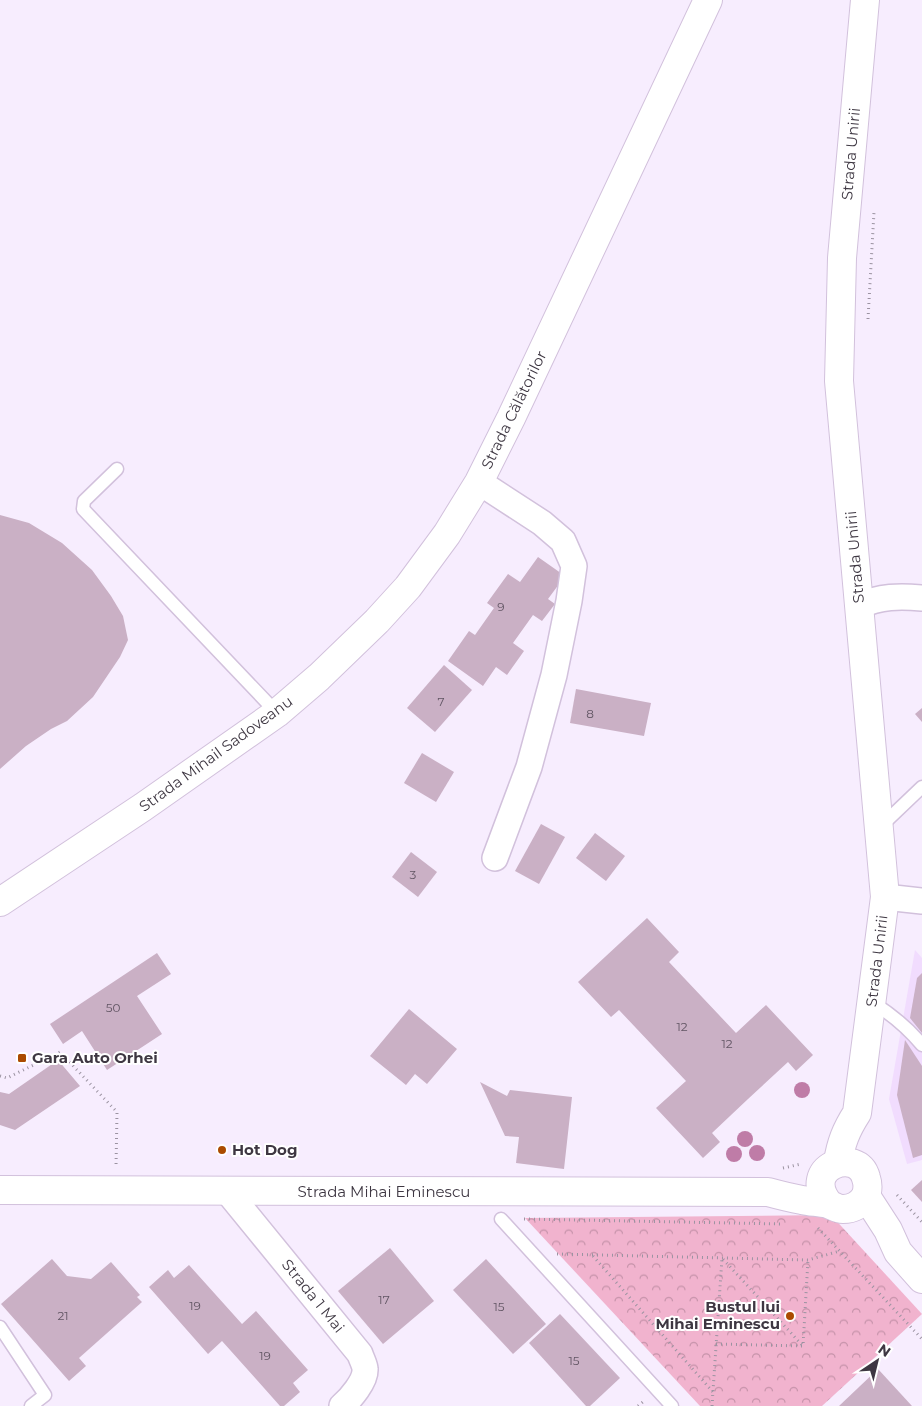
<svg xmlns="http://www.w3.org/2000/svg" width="922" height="1406" viewBox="0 0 922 1406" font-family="Montserrat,sans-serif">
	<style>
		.built { fill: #f1dcfe }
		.forest { fill: url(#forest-crowns) }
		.building { fill: #cab0c5 }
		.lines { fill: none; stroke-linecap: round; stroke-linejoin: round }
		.lane-casing { stroke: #d2c1dc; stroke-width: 15 }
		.street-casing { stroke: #d2c1dc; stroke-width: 28 }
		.secondary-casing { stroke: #d2c1dc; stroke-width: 30 }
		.path { stroke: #9b93a1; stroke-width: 3; stroke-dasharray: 1 4; stroke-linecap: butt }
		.lane { stroke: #fff; stroke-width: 12 }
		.street { stroke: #fff; stroke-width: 25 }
		.secondary { stroke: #fff; stroke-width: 28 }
		.tree { fill: #bf7ca7 }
		.poi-dot { fill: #ab4b00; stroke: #fff; stroke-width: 2 }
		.labels { text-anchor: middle; stroke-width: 4; stroke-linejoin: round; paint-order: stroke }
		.number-label { font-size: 12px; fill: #615563 }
		.street-label { font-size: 15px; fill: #3e3742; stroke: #fff }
		.poi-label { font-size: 15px; font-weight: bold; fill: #3e3742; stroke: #fff; text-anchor: start }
	</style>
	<defs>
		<pattern id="forest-crowns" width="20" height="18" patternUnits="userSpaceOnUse" patternTransform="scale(1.25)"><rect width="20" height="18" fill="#f1b3ce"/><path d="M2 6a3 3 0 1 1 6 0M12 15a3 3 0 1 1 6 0" fill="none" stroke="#c592a9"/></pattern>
	</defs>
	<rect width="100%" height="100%" fill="#f7edfe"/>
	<!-- built -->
	<path class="built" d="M915,950L922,958V1160L907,1164L889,1099Z"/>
	<!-- forest -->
	<path class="forest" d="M831,1215L922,1314L822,1406H700L525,1218Z"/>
	<!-- building -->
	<g class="building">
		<path d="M0,515L29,523L62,543L92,570L111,596L123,616L128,640L120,657L93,697L67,721L51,729L26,746L0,769Z"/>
		<path d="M538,557L565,576L548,599L555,604L542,621L533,615L513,643L524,651L507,675L496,667L483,686L448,661L469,631L475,635L494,608L487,603L508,574L520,582Z"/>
		<path d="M444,665L472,690L435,732L407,708Z"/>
		<path d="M576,689L651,703L644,736L570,723Z"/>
		<path d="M922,708V722L915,714Z"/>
		<path d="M422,753L454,772L436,802L404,783Z"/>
		<path d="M541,824L565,837L539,884L515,871Z"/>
		<path d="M595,833L625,856L606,881L576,858Z"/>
		<path d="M411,852L437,872L418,897L392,877Z"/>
		<path d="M647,918L679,952L669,962L736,1033L766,1005L813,1055L796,1071L788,1062L748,1099L712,1133L720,1142L703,1158L656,1108L686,1081L619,1010L611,1017L578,982Z"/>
		<path d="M157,953L171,974L137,996L162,1034L107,1070L82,1031L63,1044L50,1024Z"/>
		<path d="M922,973V1033L910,1018L917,978Z"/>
		<path d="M409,1009L457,1049L427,1084L415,1074L406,1085L370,1056Z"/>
		<path d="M905,1040L922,1066V1155L913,1158L897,1095Z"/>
		<path d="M58,1060L80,1086L15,1130L0,1125V1092L9,1094Z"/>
		<path d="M480,1082L507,1096L510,1090L572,1097L564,1169L516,1163L519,1137L505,1136Z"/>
		<path d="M922,1180V1202L911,1190Z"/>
		<path d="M390,1248L434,1301L383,1344L338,1291Z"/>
		<path d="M52,1259L67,1276L91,1279L111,1262L140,1295L137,1297L142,1302L79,1358L86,1366L69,1381L1,1304Z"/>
		<path d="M486,1259L546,1324L513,1354L453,1290Z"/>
		<path d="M189,1265L242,1324L256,1311L308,1370L293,1383L300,1392L284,1406H280L222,1341L208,1354L149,1287L168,1270L174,1278Z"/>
		<path d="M560,1314L620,1378L590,1406H586L529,1343Z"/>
		<path d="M878,1369L912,1406H839Z"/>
	</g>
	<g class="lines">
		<defs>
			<g id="lane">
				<path d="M117,469L84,501L83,509L277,713"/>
				<path d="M879,828L922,787"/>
				<path d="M872,1002C891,1014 908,1028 922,1045"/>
				<path d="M501,1219L672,1406"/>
				<path d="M0,1327L45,1395L31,1406"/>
			</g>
			<g id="street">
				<path d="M479,482L542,523L563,541L574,566L569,601L554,675L529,767L495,858"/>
				<path d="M859,606C880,596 900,596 922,598"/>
				<path d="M885,897L922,901"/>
				<path d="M227,1191L360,1354C361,1358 365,1365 365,1369C366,1381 350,1399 342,1406"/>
			</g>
			<g id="secondary">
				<path d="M0,902L143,807L277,713L319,677L377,621L408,587L447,534L479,482L511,418L708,0"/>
				<path d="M838,1162C841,1143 846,1130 857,1113L885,897L839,381L842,258L865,0"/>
				<path d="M0,1190L768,1192C779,1195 791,1198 802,1200C811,1202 820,1202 828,1204C834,1206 837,1209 843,1209C852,1209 860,1205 865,1197C868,1191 868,1184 866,1178C858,1146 799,1167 829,1204"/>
				<path d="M866,1196L888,1230L898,1252L922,1279"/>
			</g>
		</defs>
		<!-- lane casing -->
		<use href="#lane" class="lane-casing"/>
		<!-- street casing -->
		<use href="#street" class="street-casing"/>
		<!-- secondary casing -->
		<use href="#secondary" class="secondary-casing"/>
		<!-- path -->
		<g class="path">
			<path d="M868,319L874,212"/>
			<path d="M0,1076L7,1078L60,1052L117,1112L116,1167"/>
			<path d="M783,1168L801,1164"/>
			<path d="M897,1195L922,1222"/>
			<path d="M524,1219L783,1224"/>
			<path d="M818,1228L922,1339"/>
			<path d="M557,1254L808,1260L840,1251"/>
			<path d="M593,1256L713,1392"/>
			<path d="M716,1344L803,1346L808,1260"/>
			<path d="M638,1406L644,1401"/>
			<path d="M712,1406L722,1258L803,1346"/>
		</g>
		<!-- lane -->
		<use href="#lane" class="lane"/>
		<!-- street -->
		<use href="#street" class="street"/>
		<!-- secondary -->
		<use href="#secondary" class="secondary"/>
	</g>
	<!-- trees -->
	<g class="tree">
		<circle cx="802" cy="1090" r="8"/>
		<circle cx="745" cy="1139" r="8"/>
		<circle cx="757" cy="1153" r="8"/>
		<circle cx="734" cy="1154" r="8"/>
	</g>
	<!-- markers -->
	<g class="poi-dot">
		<rect x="17" y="1053" width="10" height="10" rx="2.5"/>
		<circle cx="222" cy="1150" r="5"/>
		<circle cx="790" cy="1316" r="5"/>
	</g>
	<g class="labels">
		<!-- number labels -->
		<g class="number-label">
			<text x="501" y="611">9</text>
			<text x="441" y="706">7</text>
			<text x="590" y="718">8</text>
			<text x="413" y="879">3</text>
			<text x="113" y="1012">50</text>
			<text x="682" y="1031">12</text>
			<text x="727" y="1048">12</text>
			<text x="384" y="1304">17</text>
			<text x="195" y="1310">19</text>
			<text x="499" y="1311">15</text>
			<text x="63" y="1320">21</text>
			<text x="265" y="1360">19</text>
			<text x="574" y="1365">15</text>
		</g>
		<!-- street labels -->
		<g class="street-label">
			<text transform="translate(851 154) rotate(-85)" y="5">Strada Unirii</text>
			<text transform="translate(514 410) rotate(-64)" y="5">Strada Călătorilor</text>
			<text transform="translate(855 557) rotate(-95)" y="5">Strada Unirii</text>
			<text transform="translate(216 754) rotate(-36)" y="5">Strada Mihail Sadoveanu</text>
			<text transform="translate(877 961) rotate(-83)" y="5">Strada Unirii</text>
			<text x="384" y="1197">Strada Mihai Eminescu</text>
			<text transform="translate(313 1296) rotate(51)" y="5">Strada 1 Mai</text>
		</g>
		<!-- poi labels -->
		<g class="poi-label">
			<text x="32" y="1063">Gara Auto Orhei</text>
			<text x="232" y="1155">Hot Dog</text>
			<text x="780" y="1312" text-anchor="end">Bustul lui<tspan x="780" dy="17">Mihai Eminescu</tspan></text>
		</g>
	</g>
	<!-- north arrow -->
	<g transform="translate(877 1361) rotate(35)" stroke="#ffffff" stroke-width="4" paint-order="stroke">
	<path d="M0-4L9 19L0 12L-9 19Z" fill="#3e3742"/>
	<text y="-8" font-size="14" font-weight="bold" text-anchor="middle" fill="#3e3742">N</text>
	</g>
</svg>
